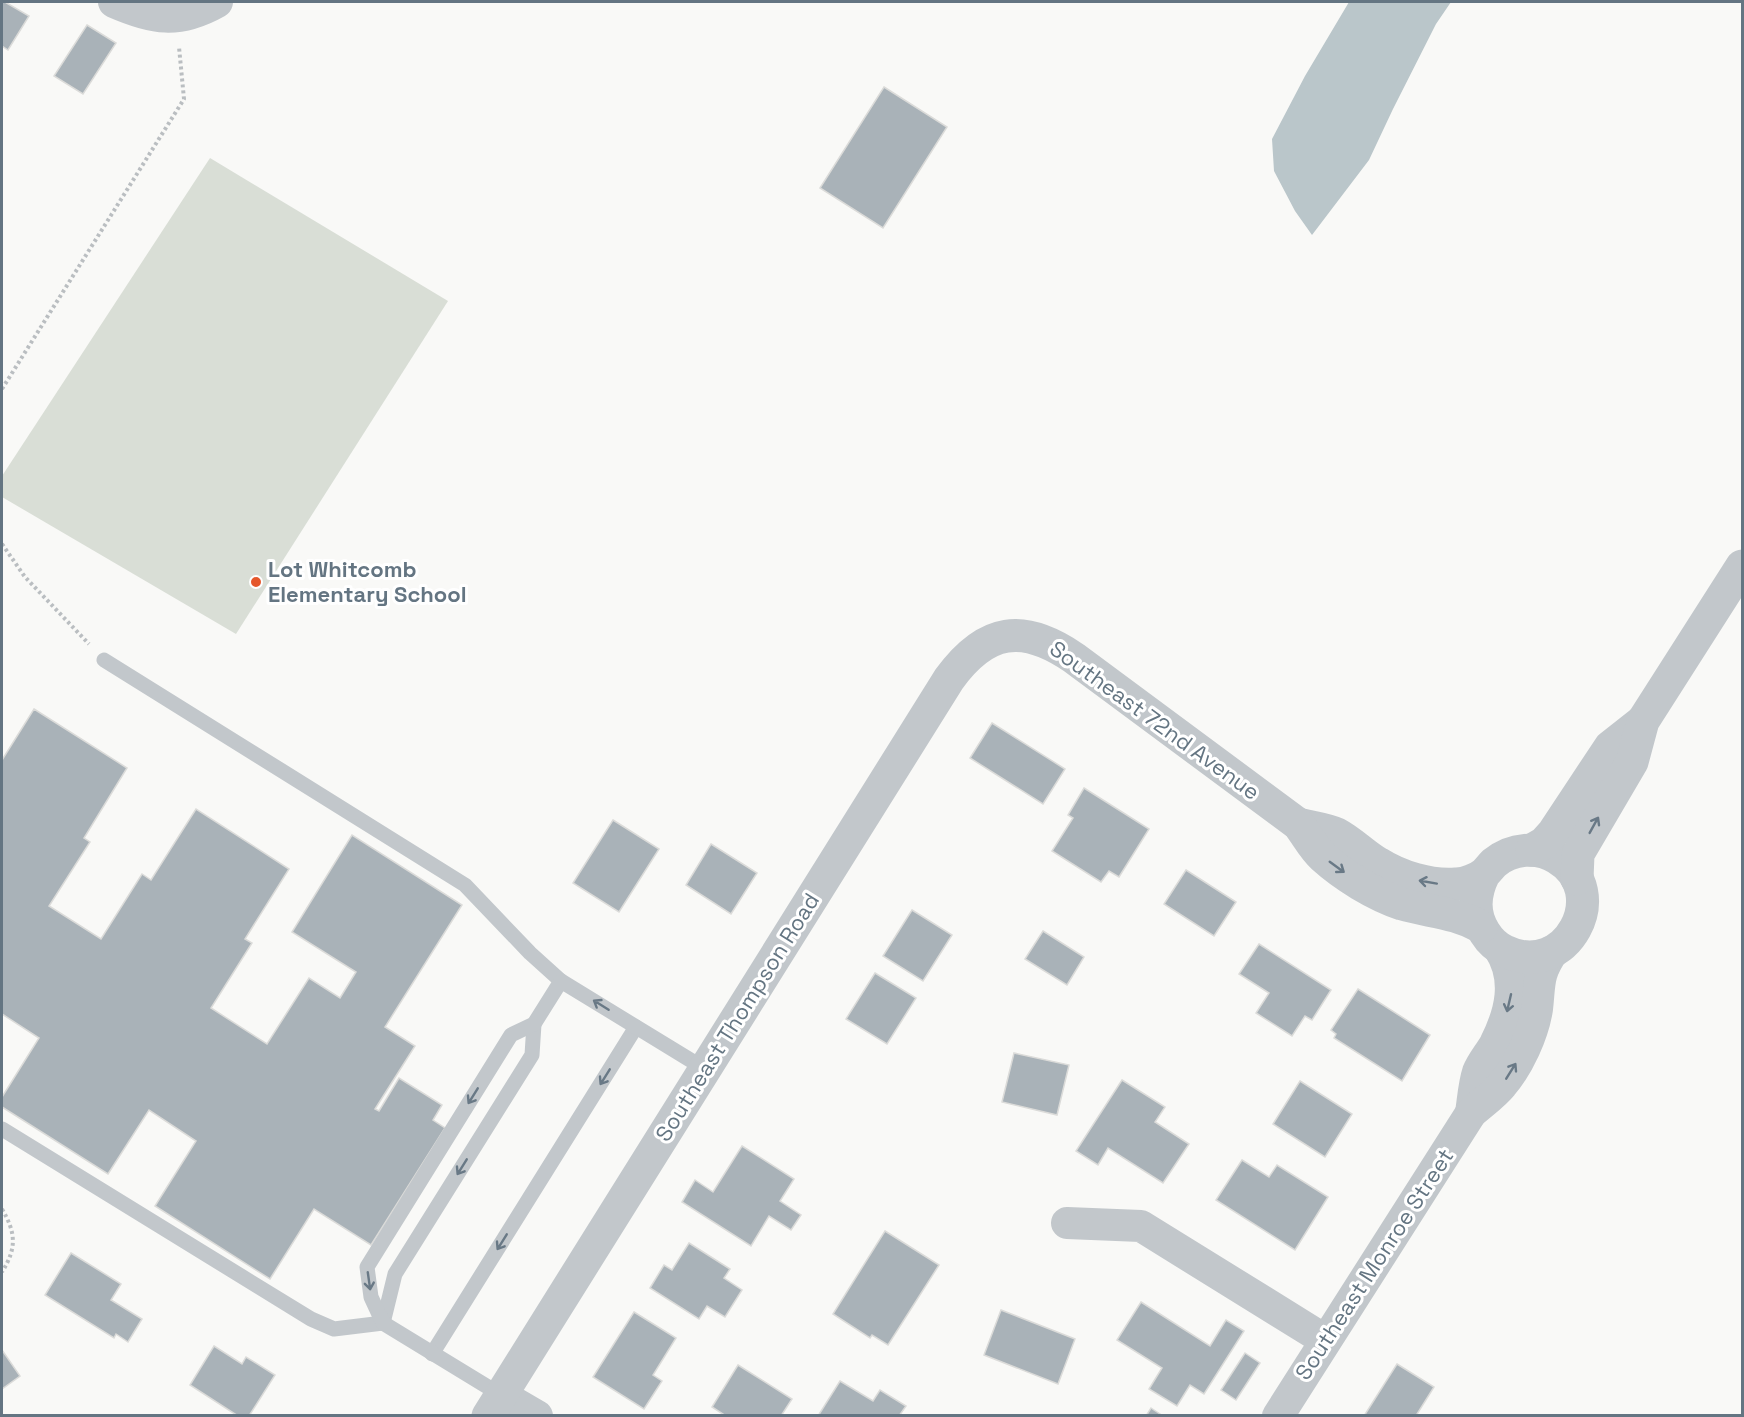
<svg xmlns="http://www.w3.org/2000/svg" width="1744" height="1417" viewBox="0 0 1744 1417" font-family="'Space Grotesk',sans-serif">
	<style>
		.green { fill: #d9ded6 }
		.water { fill: #bac6ca }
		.building { fill: #a9b2b8; stroke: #dbdbd9; stroke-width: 1.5 }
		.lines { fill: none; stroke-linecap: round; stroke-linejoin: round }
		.path { stroke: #babec1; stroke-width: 4; stroke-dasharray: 3 3; stroke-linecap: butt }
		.service { stroke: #c2c7cb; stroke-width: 15 }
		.minor { stroke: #c2c7cb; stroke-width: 32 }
		.tertiary { stroke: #c2c7cb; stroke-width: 33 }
		.oneway { stroke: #697986 }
		.poi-dot { fill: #e5572b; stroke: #fff; stroke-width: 2 }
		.labels { text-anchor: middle; stroke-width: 6; stroke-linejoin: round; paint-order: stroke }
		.poi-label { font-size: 22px; font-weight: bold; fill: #647582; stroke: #fff; text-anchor: start }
		.street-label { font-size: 22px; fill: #647582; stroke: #fff }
	</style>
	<rect width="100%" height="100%" fill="#f9f9f7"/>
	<!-- green -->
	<path class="green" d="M210,158L448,301L236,634L2,497V476Z"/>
	<!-- water -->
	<path class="water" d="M1349,2H1451L1436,24L1393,109L1369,160L1312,235L1295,211L1274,171L1272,139L1305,76Z"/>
	<!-- building -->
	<g class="building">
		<path d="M2,2H5L29,16L8,50L2,46Z"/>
		<path d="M87,25L116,43L83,94L54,76Z"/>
		<path d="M884,87L947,127L883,228L820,188Z"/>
		<path d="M34,709L127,768L84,838L90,842L49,906L101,939L142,874L151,880L196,809L289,869L245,939L252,943L211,1008L267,1044L309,978L340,998L356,972L292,932L352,835L462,905L385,1027L415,1046L375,1109L379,1111L399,1078L442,1105L433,1120L445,1128L371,1245L314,1209L270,1279L155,1206L196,1141L149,1110L108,1174L2,1107V1097L39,1038L2,1014V760Z"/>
		<path d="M992,723L1065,769L1043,804L970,758Z"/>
		<path d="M1084,788L1149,829L1119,877L1109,871L1101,882L1052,851L1073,818L1068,815Z"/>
		<path d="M613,820L659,849L619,912L573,883Z"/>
		<path d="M711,844L757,873L731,914L686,885Z"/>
		<path d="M1186,870L1236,902L1214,936L1164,904Z"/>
		<path d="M912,910L952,935L923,981L883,956Z"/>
		<path d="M1043,931L1084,957L1067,985L1025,959Z"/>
		<path d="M1259,944L1331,990L1312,1020L1305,1016L1292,1036L1256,1013L1269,993L1239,974Z"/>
		<path d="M875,973L916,998L887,1044L846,1019Z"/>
		<path d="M1358,989L1430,1035L1402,1081L1334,1038L1336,1034L1331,1030Z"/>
		<path d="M1014,1053L1069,1065L1057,1115L1002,1102Z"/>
		<path d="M1122,1080L1165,1107L1155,1122L1189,1144L1163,1183L1108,1148L1098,1165L1076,1151Z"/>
		<path d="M1300,1081L1352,1114L1325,1157L1273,1124Z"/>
		<path d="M742,1146L794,1179L780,1201L801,1215L791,1230L769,1216L751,1246L682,1202L695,1180L713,1192Z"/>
		<path d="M1242,1160L1269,1177L1277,1165L1328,1197L1295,1250L1216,1200Z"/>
		<path d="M885,1231L939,1265L888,1345L872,1335L870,1338L833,1314Z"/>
		<path d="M689,1243L730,1269L724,1278L742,1290L725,1317L707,1306L699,1319L650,1288L664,1265L672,1270Z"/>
		<path d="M71,1253L121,1284L111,1300L142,1319L128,1342L116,1334L114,1338L45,1295Z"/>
		<path d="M1141,1302L1210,1346L1226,1320L1244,1331L1204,1394L1190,1385L1177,1406L1149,1389L1162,1368L1117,1340Z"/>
		<path d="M1001,1310L1075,1339L1058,1384L984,1355Z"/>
		<path d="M634,1312L676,1338L653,1375L662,1381L644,1409L593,1377Z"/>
		<path d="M214,1346L242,1364L246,1357L275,1375L249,1416H238L190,1385Z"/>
		<path d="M2,1350L20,1376L2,1389Z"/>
		<path d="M1245,1353L1260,1363L1236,1400L1221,1390Z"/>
		<path d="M1397,1364L1434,1387L1417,1414L1420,1416H1364Z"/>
		<path d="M738,1365L792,1399L781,1416H722L723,1414L712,1407Z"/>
		<path d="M840,1381L873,1401L880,1390L906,1406L899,1416H818Z"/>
		<path d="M1151,1408L1163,1416H1146Z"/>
	</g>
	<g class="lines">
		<!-- path -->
		<g class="path">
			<path d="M2,389L184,99L179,47"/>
			<path d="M2,544L25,577L89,644"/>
			<path d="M2,1209C16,1233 17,1248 2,1272"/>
		</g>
		<!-- service -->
		<g class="service">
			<path d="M104,660L465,885L530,953L561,981"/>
			<path d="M2,1129L311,1319L334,1329L383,1323L395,1274L532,1055L534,1024"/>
			<path d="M432,1354L636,1027"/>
			<path d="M501,1395L383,1323L371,1297L367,1267L511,1035L534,1024L561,981L705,1069"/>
		</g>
		<!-- minor -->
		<g class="minor">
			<path d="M114,2C153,19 178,24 217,2"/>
			<path d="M1471,1113C1473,1100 1474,1084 1478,1072C1482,1062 1490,1053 1495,1044C1511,1012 1519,979 1499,948"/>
			<path d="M1067,1223L1141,1226L1325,1340"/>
			<path d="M501,1395L537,1416"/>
			<path d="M1278,1416L1471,1113C1481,1104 1494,1095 1502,1085C1519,1065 1533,1034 1537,1009C1540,983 1537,975 1553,951"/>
		</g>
		<!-- tertiary -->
		<g class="tertiary">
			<path d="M1298,824C1310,827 1326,829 1337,834C1352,842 1364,855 1378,863C1400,877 1430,886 1456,884C1465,884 1478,879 1485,873C1488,870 1491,866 1494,863C1512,848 1538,846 1557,858C1614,892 1566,981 1505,951C1496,947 1490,941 1485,933C1472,914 1474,894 1484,874"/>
			<path d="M1532,850L1544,843L1553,833L1610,747L1643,721"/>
			<path d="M1577,879L1578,854L1632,762L1643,721L1742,566"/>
			<path d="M488,1416L949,679C986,628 1023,623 1074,658L1298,824C1306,834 1313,848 1323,857C1344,876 1375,895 1402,904C1430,912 1455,912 1481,927"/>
		</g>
	</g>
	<!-- one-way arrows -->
	<defs><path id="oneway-shaft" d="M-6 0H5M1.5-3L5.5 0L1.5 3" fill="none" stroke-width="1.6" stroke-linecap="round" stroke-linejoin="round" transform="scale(1.5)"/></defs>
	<g class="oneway">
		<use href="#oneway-shaft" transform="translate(1594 825) rotate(-61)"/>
		<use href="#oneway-shaft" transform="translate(1337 867) rotate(36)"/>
		<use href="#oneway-shaft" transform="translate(1428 882) rotate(-170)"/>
		<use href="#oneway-shaft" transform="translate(1509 1003) rotate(103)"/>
		<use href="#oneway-shaft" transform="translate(601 1005) rotate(-148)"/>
		<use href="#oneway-shaft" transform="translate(1511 1071) rotate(-58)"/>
		<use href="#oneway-shaft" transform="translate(605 1077) rotate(122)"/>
		<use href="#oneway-shaft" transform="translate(473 1096) rotate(122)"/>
		<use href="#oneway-shaft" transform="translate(462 1167) rotate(122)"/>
		<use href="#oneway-shaft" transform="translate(502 1242) rotate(122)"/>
		<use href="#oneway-shaft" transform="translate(369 1281) rotate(82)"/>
	</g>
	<!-- markers -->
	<circle class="poi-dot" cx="256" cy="582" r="6"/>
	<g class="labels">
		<!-- poi labels -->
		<g class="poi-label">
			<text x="268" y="577">Lot Whitcomb<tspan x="268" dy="25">Elementary School</tspan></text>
		</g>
		<!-- street labels -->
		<g class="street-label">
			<text transform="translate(1155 720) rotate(36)" y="8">Southeast 72nd Avenue</text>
			<text transform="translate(737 1017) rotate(-58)" y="8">Southeast Thompson Road</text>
			<text transform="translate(1374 1264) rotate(-57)" y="8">Southeast Monroe Street</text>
		</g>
	</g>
	<!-- border -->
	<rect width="1744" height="1417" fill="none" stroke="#647582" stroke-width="6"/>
</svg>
